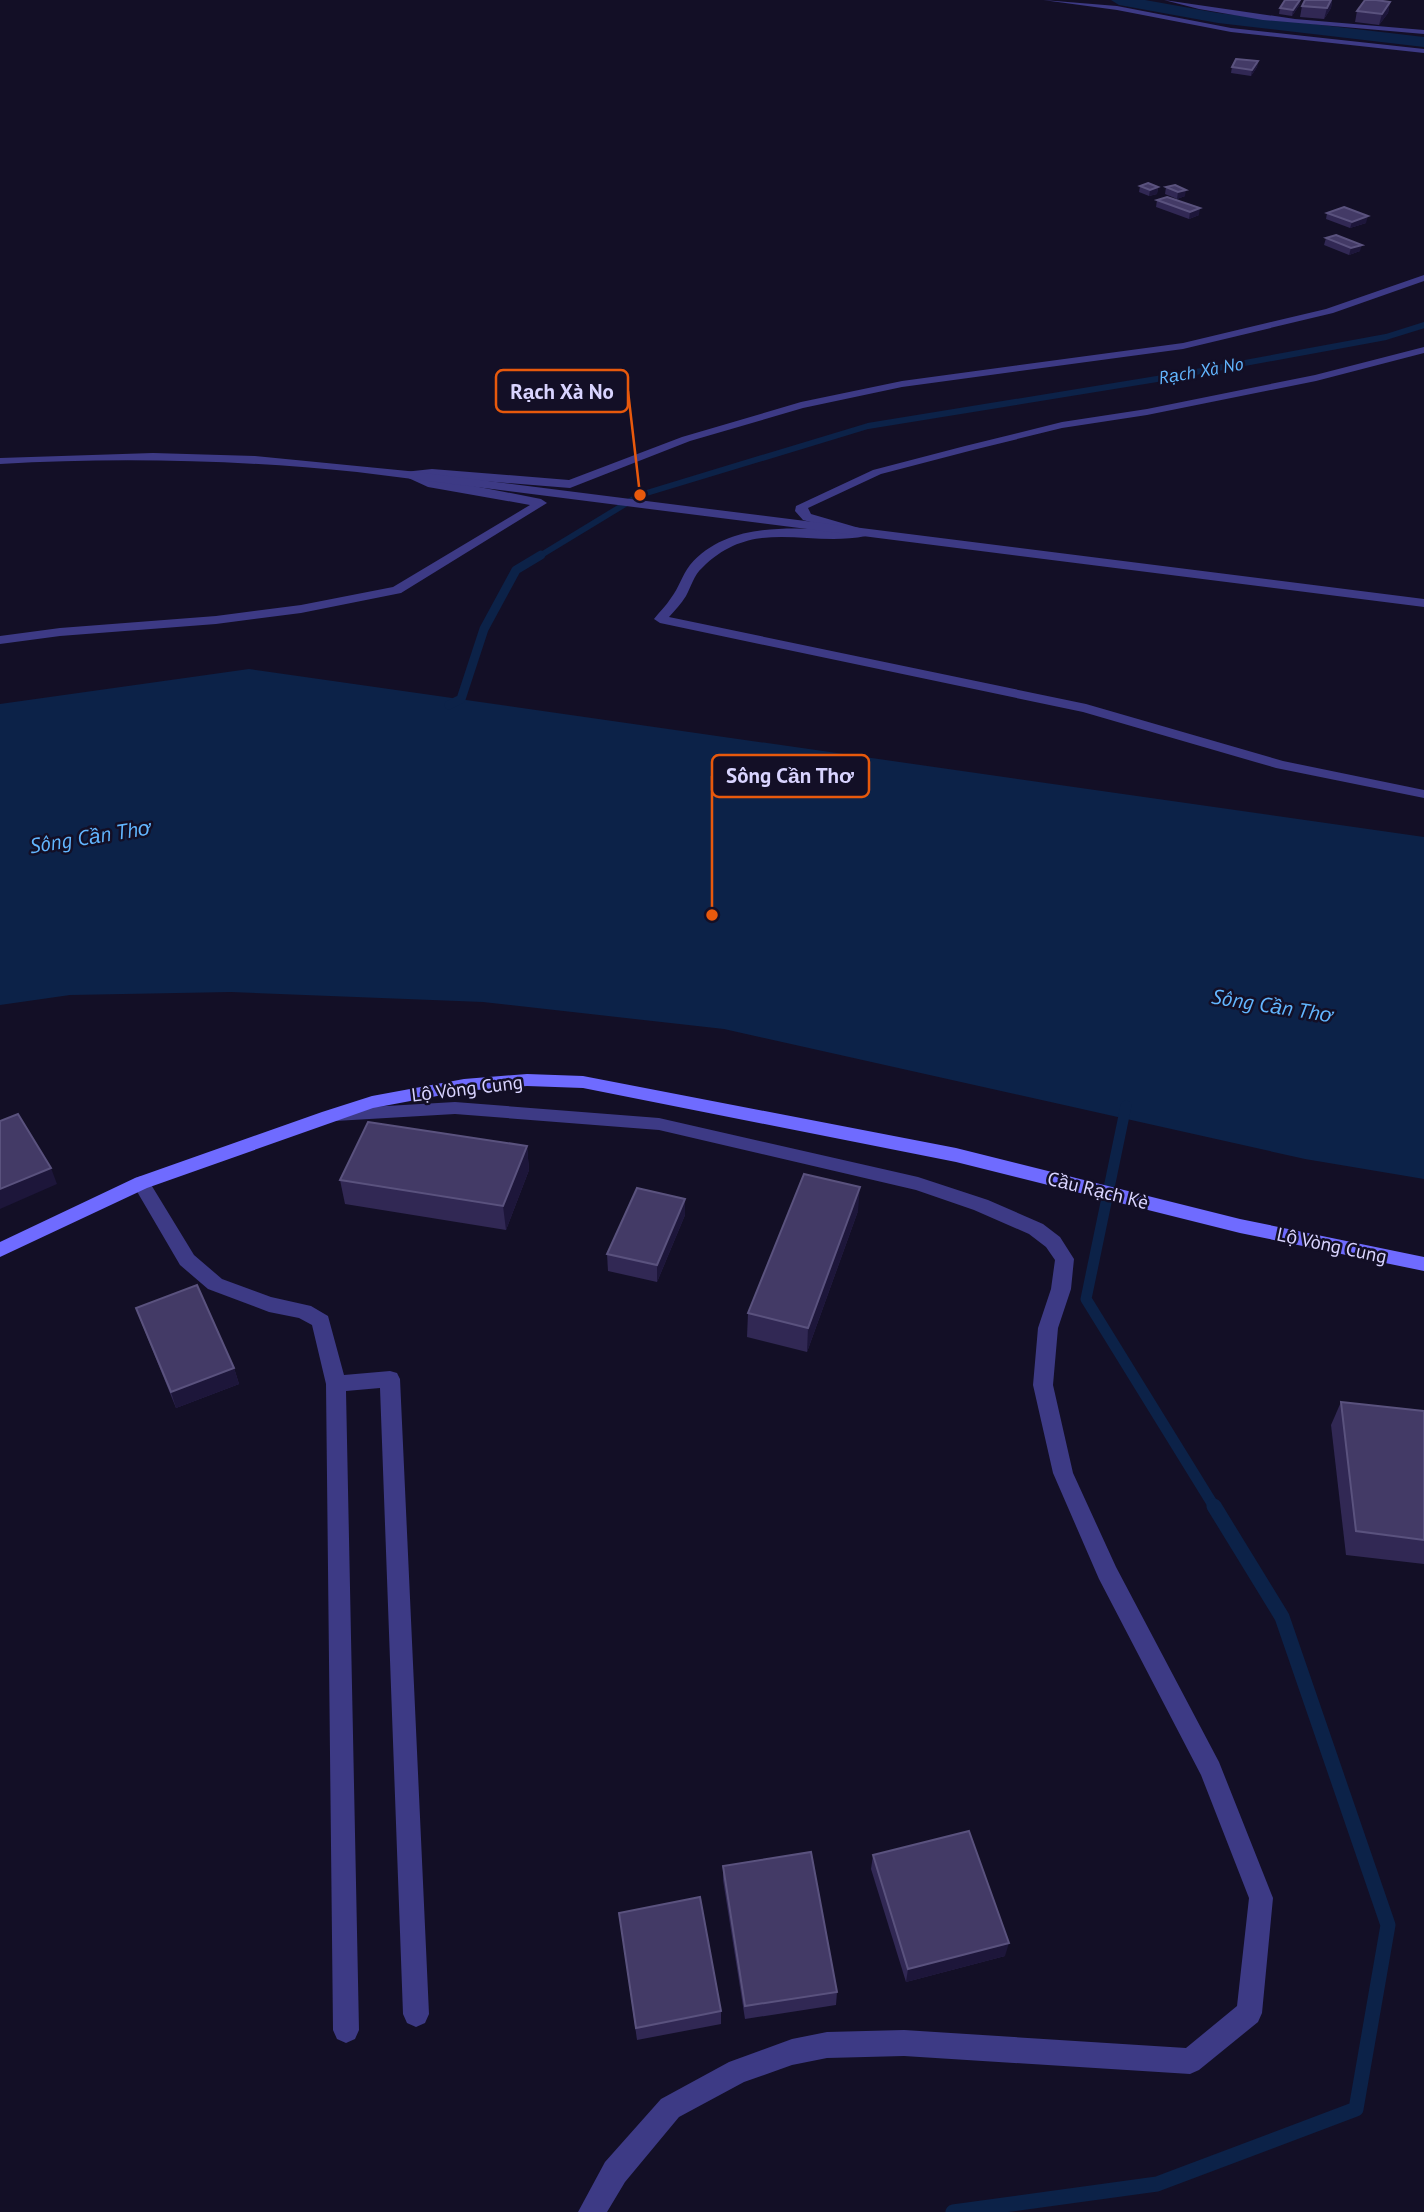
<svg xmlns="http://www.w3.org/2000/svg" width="1424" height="2212" viewBox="0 0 1424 2212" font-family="'PT Sans',sans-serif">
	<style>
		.water { fill: #0c2248 }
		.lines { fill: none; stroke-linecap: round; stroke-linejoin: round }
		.stream-far3 { stroke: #0c2248; stroke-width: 6 }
		.stream-far2 { stroke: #0c2248; stroke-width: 9 }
		.stream-far1 { stroke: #0c2248; stroke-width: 11 }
		.stream { stroke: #0c2248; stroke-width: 15 }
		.canal { fill: #0c2248; fill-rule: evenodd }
		.service { fill: #3d3a85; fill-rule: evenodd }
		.minor { fill: #3d3a85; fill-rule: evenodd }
		.tertiary { fill: #3d3a85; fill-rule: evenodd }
		.secondary { fill: #6f6bff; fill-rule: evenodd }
		.wall { fill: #312854 }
		.shaded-wall { fill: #1d163a }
		.building { fill: #433a66; stroke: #5a527e; stroke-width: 2 }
		.labels { text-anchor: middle; stroke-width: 5; stroke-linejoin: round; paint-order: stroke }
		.far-water-label { font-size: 18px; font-style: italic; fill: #62b6ff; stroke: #130f26 }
		.street-label { font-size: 19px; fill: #d9d4ff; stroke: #130f26 }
		.water-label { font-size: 21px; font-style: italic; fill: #62b6ff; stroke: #130f26 }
		.leader { fill: none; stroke: #e8590c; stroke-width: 2.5 }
		.callout-dot { fill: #e8590c; stroke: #130f26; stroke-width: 2.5 }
		.callout { fill: #130f26; stroke: #e8590c; stroke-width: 2.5 }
		.callout-label { font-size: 21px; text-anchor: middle; font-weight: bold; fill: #d9d4ff }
	</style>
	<rect width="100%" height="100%" fill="#130f26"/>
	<!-- water -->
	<path class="water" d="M249,669L1424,837V1179L1305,1159L724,1029L483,1002L231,992L70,995L0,1005V704Z"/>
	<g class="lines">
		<!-- stream-far3 -->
		<path class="stream-far3" d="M538,557L640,495L868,426L1163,378L1386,337L1424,325"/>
		<!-- stream-far2 -->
		<path class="stream-far2" d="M449,705L461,699L484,629L516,570L541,555"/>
		<!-- stream-far1 -->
		<path class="stream-far1" d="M1126,1106L1086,1299L1215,1508"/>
		<!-- stream -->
		<path class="stream" d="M953,2212L1157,2184L1356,2109L1388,1925L1282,1617L1214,1506"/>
		<!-- canal -->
		<path class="canal" d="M1111,0H1145L1218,13L1424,37V47L1218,23L1119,5Z"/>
		<!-- service -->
		<path class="service" d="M141,1176L147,1178L194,1255L222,1279L271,1297L311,1306L328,1316L344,1375L390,1371L397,1373L400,1379L429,2014L425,2023L416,2027L407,2023L403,2014L380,1388L346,1391L359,2030L355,2039L346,2043L337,2039L333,2030L326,1384L312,1325L299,1318L269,1312L208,1289L180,1265L132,1183L135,1178Z"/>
		<!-- minor -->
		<g class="minor">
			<path d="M1043,0L1117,6L1231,28L1424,49V53L1231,32L1117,10Z"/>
			<path d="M1164,0L1295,19L1424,30V34L1263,20L1199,9Z"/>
			<path d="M1424,275V281L1333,313L1183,349L902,387L803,408L690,441L570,488L422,476L541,499L547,503L401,593L301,613L216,624L60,636L0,644V636L60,628L216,616L301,605L393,587L530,505L428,487L404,476V472L432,469L569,480L682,437L801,402L902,381L1183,343L1326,309Z"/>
			<path d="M1424,347V353L1316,381L1147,415L1062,428L973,450L881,474L808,508L811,514L866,530V536C807,548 754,516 702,568C694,575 691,587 686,596C681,604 675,610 669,617L1086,704L1283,761L1424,790V798L1276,768L1083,712L660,623L654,619C659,612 666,606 671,598C679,588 682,575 690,565C727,522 789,528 840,530L803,520L795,511L796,506L873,470L965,446L1062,422L1147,409L1315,375Z"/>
			<path d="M455,1102L659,1118L918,1177L988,1200L1043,1224L1060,1237L1074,1259L1071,1289L1058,1328L1053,1385L1073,1473L1116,1567L1219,1762L1273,1898L1262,2013L1258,2022L1199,2070L1190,2074L904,2056L827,2058L792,2065L744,2082L679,2117L625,2182L607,2212H578L605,2162L661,2099L729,2062L792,2039L827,2032L904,2030L1186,2048L1237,2006L1249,1898L1201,1775L1099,1579L1053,1473L1033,1385L1038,1328L1051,1289L1055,1260L1046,1247L1029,1234L974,1210L916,1190L659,1130L455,1114L335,1121L329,1119L326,1115L329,1111L335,1109Z"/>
		</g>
		<!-- tertiary -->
		<path class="tertiary" d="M153,453L255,456L408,471L1424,599V607L357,472C238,460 120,457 0,464V458Z"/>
		<!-- secondary -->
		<path class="secondary" d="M527,1074L583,1076L956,1148L1240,1219L1424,1257V1271L1240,1233L956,1162L583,1088L527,1086L464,1091L373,1108L147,1188L0,1257V1242L135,1178L322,1112L372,1096L464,1079Z"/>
	</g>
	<!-- wall -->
	<g class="wall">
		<path d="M1305,0H1332L1331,8L1324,19L1300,17L1302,6Z"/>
		<path d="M1390,2L1388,13L1379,25L1355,22L1357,11Z"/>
		<path d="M1300,4L1292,16L1279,14L1280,8Z"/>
		<path d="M1258,61L1257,67L1251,76L1231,73L1232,67Z"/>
		<path d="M1175,185L1185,196L1177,199L1165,194L1166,187Z"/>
		<path d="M1140,186L1158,187L1157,194L1149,196L1139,192Z"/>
		<path d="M1157,200L1199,215L1189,219L1156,207Z"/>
		<path d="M1327,213L1366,223L1350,228L1326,219Z"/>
		<path d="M1326,238L1360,251L1349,255L1324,245Z"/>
		<path d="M527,1146L529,1170L506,1230L345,1204L340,1180Z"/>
		<path d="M685,1199V1215L657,1282L608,1271L607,1254Z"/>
		<path d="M858,1211L807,1352L747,1337L748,1313Z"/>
		<path d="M136,1308L234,1368L239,1384L176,1408L142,1324Z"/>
		<path d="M1341,1402L1424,1411V1564L1346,1555L1331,1425Z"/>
		<path d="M873,1855L1005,1956L906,1982L871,1869Z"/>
		<path d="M723,1866L837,1992L836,2005L745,2019L723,1880Z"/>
		<path d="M619,1913L721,2011V2024L637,2040Z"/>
	</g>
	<!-- shaded-wall -->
	<g class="shaded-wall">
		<path d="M1300,0V4L1292,16L1293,10Z"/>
		<path d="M1331,0H1332L1331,8L1324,19L1327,8Z"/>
		<path d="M1390,2L1388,13L1379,25L1382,14Z"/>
		<path d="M1258,61L1257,67L1251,76L1252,70Z"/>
		<path d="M1158,187L1157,194L1149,196L1150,190Z"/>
		<path d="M1186,190L1185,196L1177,199L1178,192Z"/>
		<path d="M1200,208L1199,215L1189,219L1190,212Z"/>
		<path d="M1368,216L1366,223L1350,228L1352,222Z"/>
		<path d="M1362,245L1360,251L1349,255L1351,248Z"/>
		<path d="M527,1146L529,1170L506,1230L503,1206Z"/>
		<path d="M51,1168L57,1184L0,1209V1189Z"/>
		<path d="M860,1187L858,1211L807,1352L808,1328Z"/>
		<path d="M685,1199V1215L657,1282V1265Z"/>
		<path d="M234,1368L239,1384L176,1408L171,1392Z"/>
		<path d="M1009,1943L1005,1956L906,1982L908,1969Z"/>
	</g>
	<!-- building -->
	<g class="building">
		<path d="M1285,0H1300L1293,10L1280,8Z"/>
		<path d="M1305,0H1331L1327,8L1302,6Z"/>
		<path d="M1365,0H1376L1390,2L1382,14L1357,11Z"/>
		<path d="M1236,59L1258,61L1252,70L1232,67Z"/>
		<path d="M1148,183L1158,187L1150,190L1140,186Z"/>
		<path d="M1175,185L1186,190L1178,192L1166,187Z"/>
		<path d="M1167,197L1200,208L1190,212L1157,200Z"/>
		<path d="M1344,207L1368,216L1352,222L1327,213Z"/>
		<path d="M1336,235L1362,245L1351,248L1326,238Z"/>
		<path d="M18,1114L51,1168L0,1189V1121Z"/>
		<path d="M368,1122L527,1146L503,1206L340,1180Z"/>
		<path d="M804,1174L860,1187L808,1328L748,1313Z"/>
		<path d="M637,1188L685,1199L657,1265L607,1254Z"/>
		<path d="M197,1285L234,1368L171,1392L136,1308Z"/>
		<path d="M1341,1402L1424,1411V1540L1356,1531Z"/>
		<path d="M969,1831L1009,1943L908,1969L873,1855Z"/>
		<path d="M811,1852L837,1992L745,2006L723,1866Z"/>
		<path d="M700,1897L721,2011L636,2028L619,1913Z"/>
	</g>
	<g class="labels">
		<!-- far-water labels -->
		<g class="far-water-label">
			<text transform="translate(1201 371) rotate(-10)" y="6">Rạch Xà No</text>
		</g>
		<!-- street labels -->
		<g class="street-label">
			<text transform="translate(467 1088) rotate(-7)" y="7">Lộ Vòng Cung</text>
			<text transform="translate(1098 1190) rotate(14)" y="7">Cầu Rạch Kè</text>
			<text transform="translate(1332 1245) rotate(12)" y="7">Lộ Vòng Cung</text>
		</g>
		<!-- water labels -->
		<g class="water-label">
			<text transform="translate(90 837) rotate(-9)" y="7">Sông Cần Thơ</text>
			<text transform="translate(1272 1006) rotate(9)" y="7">Sông Cần Thơ</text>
		</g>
	</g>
	<!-- callouts -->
	<path class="leader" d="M640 495L628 391M712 915L712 776"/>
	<g class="callout-dot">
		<circle cx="640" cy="495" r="7"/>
		<circle cx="712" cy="915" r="7"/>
	</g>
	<g class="callout">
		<rect x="496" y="370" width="132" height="42" rx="7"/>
		<rect x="712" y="755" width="157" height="42" rx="7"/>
	</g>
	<g class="callout-label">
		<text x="562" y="399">Rạch Xà No</text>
		<text x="790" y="783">Sông Cần Thơ</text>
	</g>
</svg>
